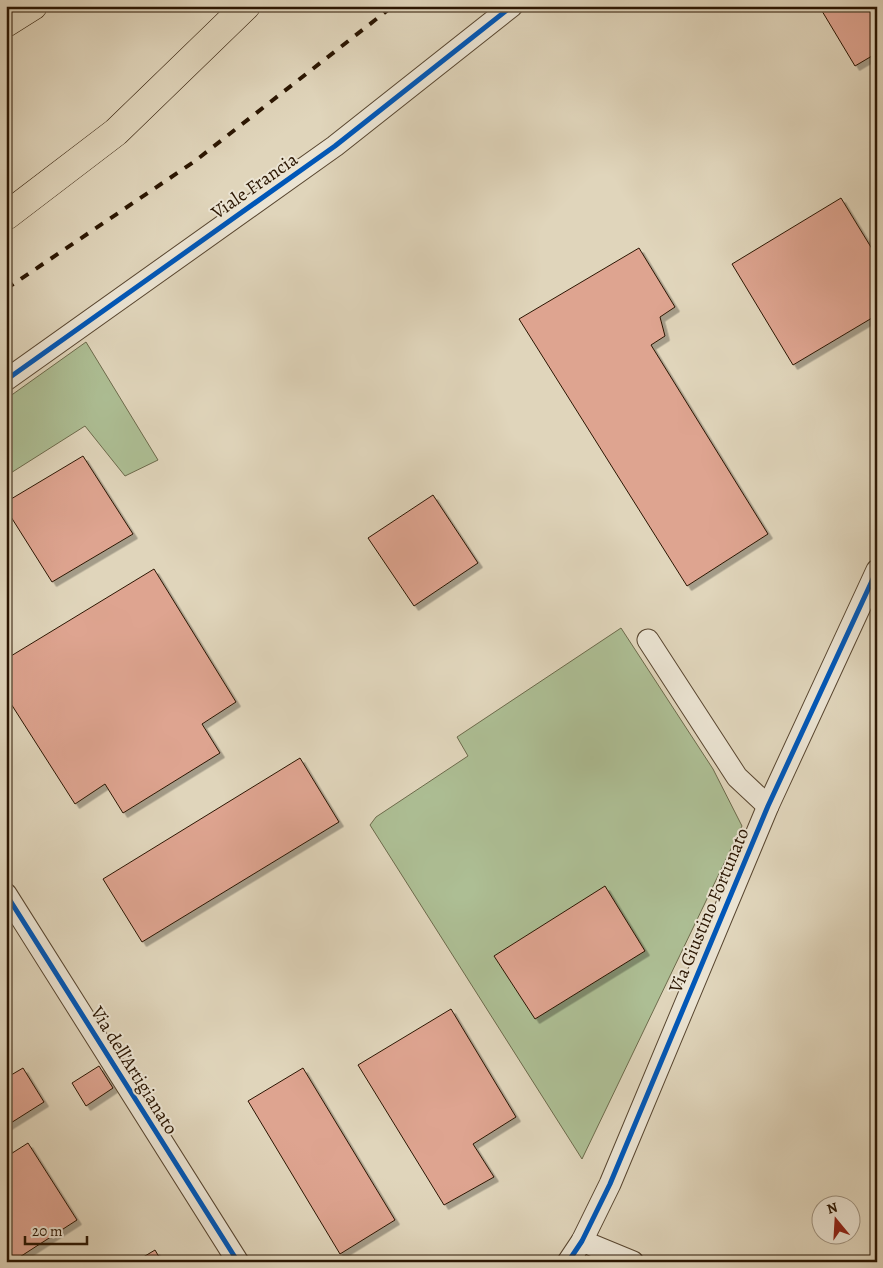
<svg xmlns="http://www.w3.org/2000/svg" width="883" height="1268" viewBox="0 0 883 1268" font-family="Alegreya,serif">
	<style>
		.green { fill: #adbe94; stroke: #6c6a4b }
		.building { fill: #dea490; stroke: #2b1602; filter: url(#shadow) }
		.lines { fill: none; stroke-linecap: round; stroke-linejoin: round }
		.minor-casing { stroke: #584630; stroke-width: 23 }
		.major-casing { stroke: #2b1602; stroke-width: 29 }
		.highway-casing { stroke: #2b1602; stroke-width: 29 }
		.minor { stroke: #ebe4d3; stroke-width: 21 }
		.major { stroke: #e0d5bb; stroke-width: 28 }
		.highway { stroke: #e0d5bb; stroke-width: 28 }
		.rail { stroke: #2b1602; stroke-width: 4; stroke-dasharray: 9 9; stroke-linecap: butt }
		.cycleway-casing { stroke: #ebe4d3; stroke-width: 8 }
		.cycleway { stroke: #0057b8; stroke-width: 5 }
		.labels { text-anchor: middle; stroke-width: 4; stroke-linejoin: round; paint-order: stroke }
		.street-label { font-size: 19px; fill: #2b1602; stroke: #ebe4d3 }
	</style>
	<defs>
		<filter id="shadow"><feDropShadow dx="4.5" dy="4.5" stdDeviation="0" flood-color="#0004"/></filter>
	</defs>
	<rect width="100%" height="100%" fill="#e0d5bb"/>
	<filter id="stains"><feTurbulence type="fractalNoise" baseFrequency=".004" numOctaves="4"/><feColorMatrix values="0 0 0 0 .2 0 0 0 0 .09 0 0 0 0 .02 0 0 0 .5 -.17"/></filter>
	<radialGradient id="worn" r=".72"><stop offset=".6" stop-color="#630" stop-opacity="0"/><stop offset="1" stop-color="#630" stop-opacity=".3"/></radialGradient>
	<!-- green -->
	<g class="green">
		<path d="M86,342L158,460L125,476L85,426L6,476V399Z"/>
		<path d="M621,628L713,769L742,826L582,1159L370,825L376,817L468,756L457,737Z"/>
	</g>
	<!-- building -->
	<g class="building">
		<path d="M819,6H877V53L855,66Z"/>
		<path d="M841,198L877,257V315L793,365L732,264Z"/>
		<path d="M639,248L675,307L660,317L665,336L651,345L768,534L687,586L519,319Z"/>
		<path d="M83,456L133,534L52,582L6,509V502Z"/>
		<path d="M433,495L478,563L414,606L368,538Z"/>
		<path d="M154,569L236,702L202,724L220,753L123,813L105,784L75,804L6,696V659Z"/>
		<path d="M300,758L339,822L142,942L103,879Z"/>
		<path d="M605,886L645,951L535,1019L494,956Z"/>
		<path d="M451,1009L516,1117L473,1144L494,1177L444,1205L358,1065Z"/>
		<path d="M99,1066L113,1088L86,1106L72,1083Z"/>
		<path d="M23,1068L44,1102L6,1126V1078Z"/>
		<path d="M303,1068L395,1220L340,1254L248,1101Z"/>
		<path d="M28,1143L77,1220L12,1262H6V1157Z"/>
		<path d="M6,1144L12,1154L6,1157Z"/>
		<path d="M155,1250L162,1262H135Z"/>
	</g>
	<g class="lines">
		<defs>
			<g id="minor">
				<path d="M6,380L335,146L512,6"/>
				<path d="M648,640L737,777L768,806"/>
				<path d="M6,894L238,1262"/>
				<path d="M582,1241L633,1262"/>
				<path d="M568,1262L582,1241L610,1184L768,806L877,570"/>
			</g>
			<path id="major" d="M6,216L116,132L246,6"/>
			<path id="highway" d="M6,23L33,6"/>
		</defs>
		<!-- minor casing -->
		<use href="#minor" class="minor-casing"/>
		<!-- major casing -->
		<use href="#major" class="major-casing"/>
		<!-- highway casing -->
		<use href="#highway" class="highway-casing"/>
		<!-- minor -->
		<use href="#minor" class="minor"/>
		<!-- major -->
		<use href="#major" class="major"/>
		<!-- highway -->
		<use href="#highway" class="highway"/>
		<!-- rail -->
		<path class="rail" d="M6,289L195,161L393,6"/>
		<defs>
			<g id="cycleway">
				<path d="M6,380L335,146L512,6"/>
				<path d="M6,894L238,1262"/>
				<path d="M568,1262L582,1241L610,1184L768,806L877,570"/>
			</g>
		</defs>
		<!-- cycleway casing -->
		<use href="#cycleway" class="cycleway-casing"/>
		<!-- cycleway -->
		<use href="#cycleway" class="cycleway"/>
	</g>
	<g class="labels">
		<!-- street labels -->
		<g class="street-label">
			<text transform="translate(254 185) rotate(-35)" y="7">Viale Francia</text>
			<text transform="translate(708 910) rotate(-67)" y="7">Via Giustino Fortunato</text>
			<text transform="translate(135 1070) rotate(58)" y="7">Via dell'Artigianato</text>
		</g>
	</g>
	<!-- margin -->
	<rect width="883" height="1268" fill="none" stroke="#e0d5bb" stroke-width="25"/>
	<rect x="8" y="8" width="868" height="1253" fill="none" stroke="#2b1602" stroke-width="2.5"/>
	<rect x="12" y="12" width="858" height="1243" fill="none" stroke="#2b1602"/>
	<!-- north arrow -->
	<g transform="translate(836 1220) rotate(342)"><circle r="24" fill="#ebe4d3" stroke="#9e927f"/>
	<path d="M0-4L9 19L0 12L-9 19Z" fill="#8f2418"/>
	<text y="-8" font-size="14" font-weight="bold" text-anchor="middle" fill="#2b1602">N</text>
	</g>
	<!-- scale -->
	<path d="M25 1236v8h62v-8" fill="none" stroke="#2b1602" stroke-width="2.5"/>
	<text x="32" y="1236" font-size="15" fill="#2b1602" stroke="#ebe4d3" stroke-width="4" paint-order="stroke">20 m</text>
	<rect width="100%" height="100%" filter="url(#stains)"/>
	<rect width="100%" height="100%" fill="url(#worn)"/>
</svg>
